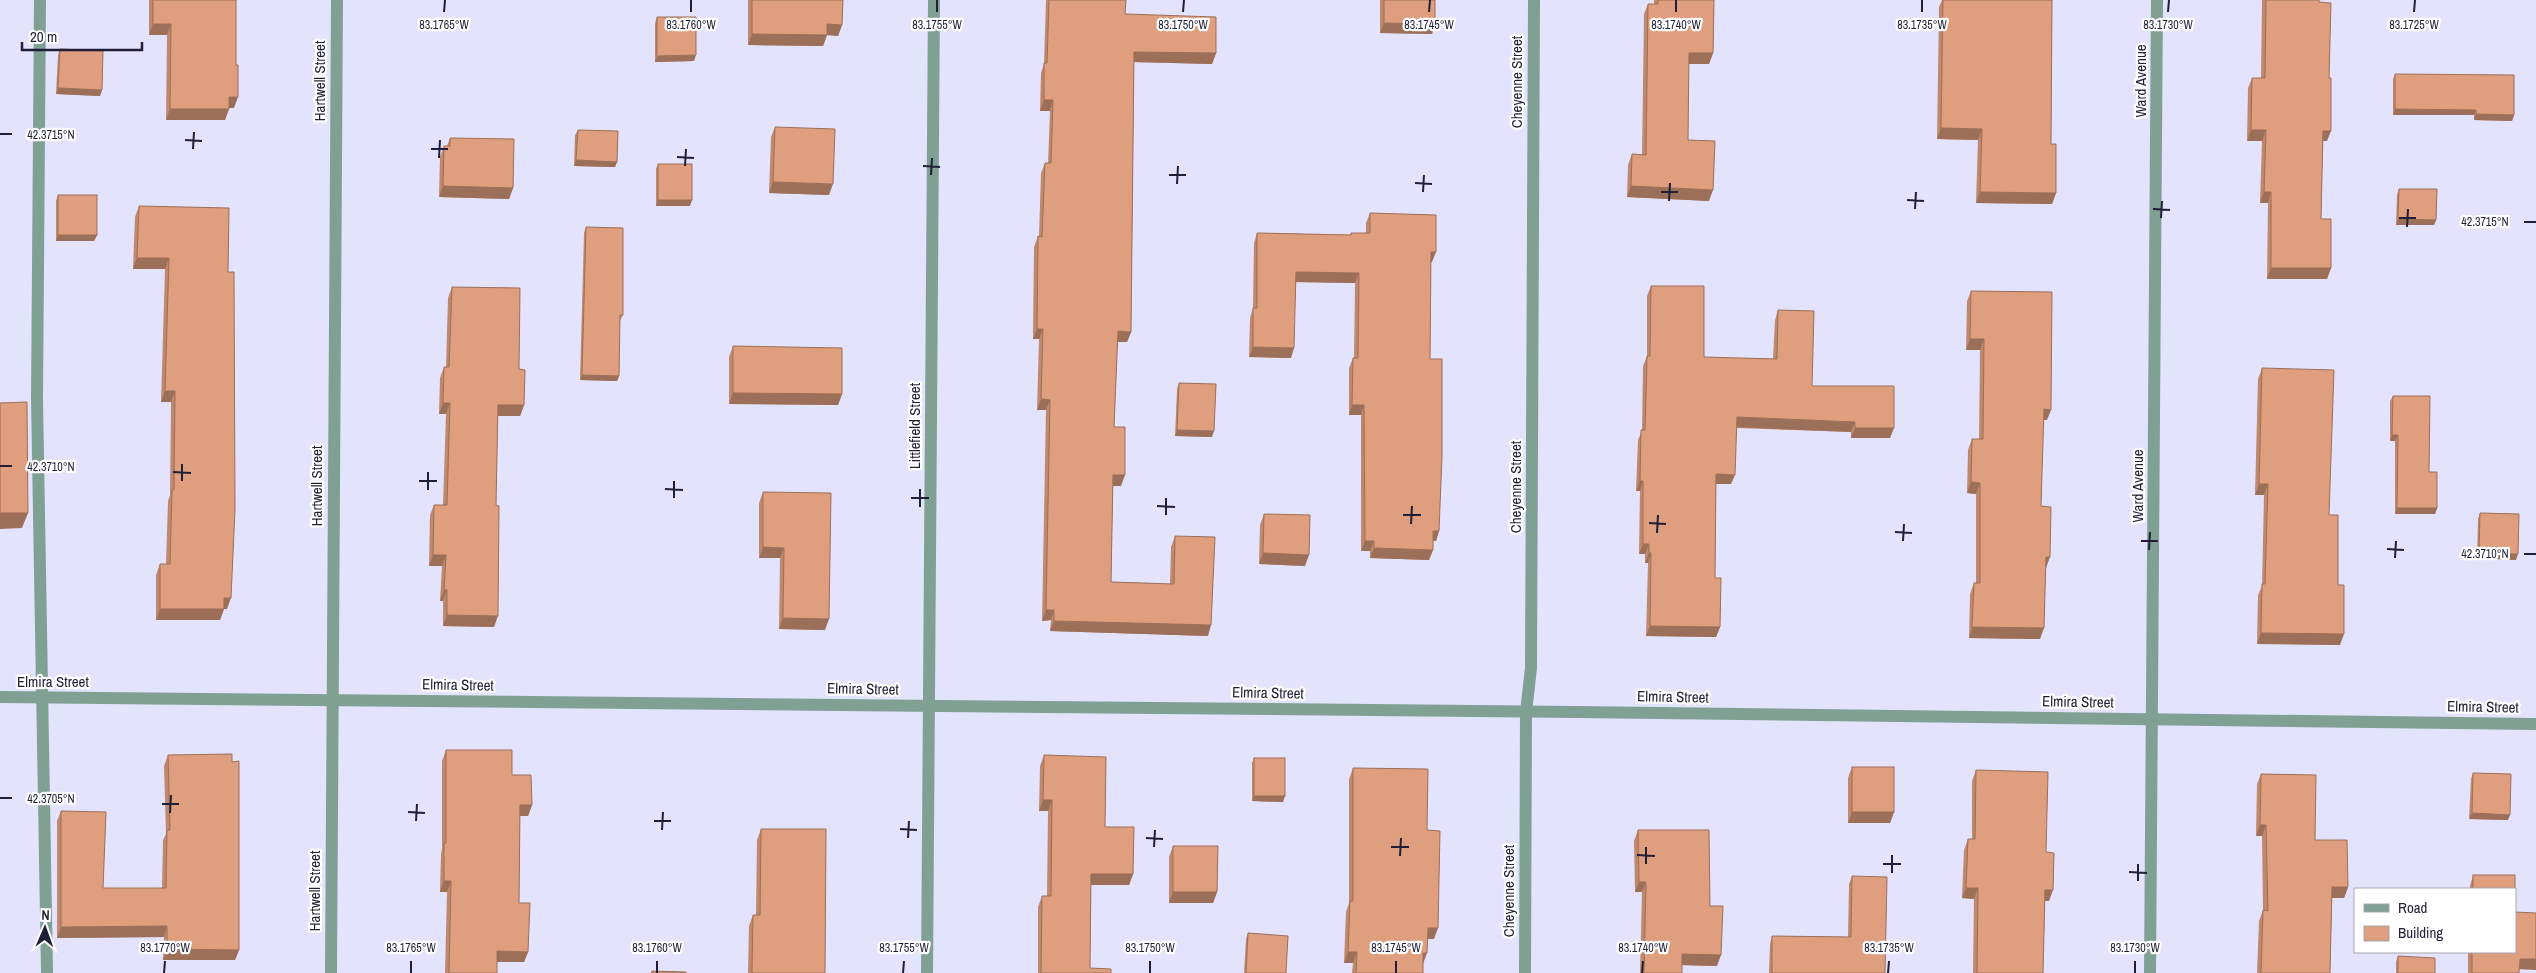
<svg xmlns="http://www.w3.org/2000/svg" width="2536" height="973" viewBox="0 0 2536 973" font-family="'Archivo Narrow',sans-serif">
	<style>
		.lines { fill: none; stroke-linecap: round; stroke-linejoin: round }
		.minor { stroke: #80a093; stroke-width: 12 }
		.wall { fill: #c0886c }
		.shaded-wall { fill: #9c6f58 }
		.building { fill: #df9e7d; stroke: #9c6f58 }
		.ticks { fill: none; stroke: #211f37; stroke-width: 2 }
		.labels { text-anchor: middle; stroke-width: 4.5; stroke-linejoin: round; paint-order: stroke }
		.street-label { font-size: 15px; fill: #211f37; stroke: #fff }
		.ticks-label { font-size: 12px; text-anchor: middle; fill: #211f37; stroke: #fff; stroke-width: 4.5; stroke-linejoin: round; paint-order: stroke }
	</style>
	<rect width="100%" height="100%" fill="#e4e3fe"/>
	<g class="lines">
		<!-- minor -->
		<g class="minor">
			<path d="M40,0L37,399L47,973"/>
			<path d="M0,697L1576,712L2536,724"/>
			<path d="M331,973L337,0"/>
			<path d="M927,973L934,0"/>
			<path d="M1525,973L1526,712L1531,668L1534,0"/>
			<path d="M2150,973L2157,0"/>
		</g>
	</g>
	<!-- wall -->
	<g class="wall">
		<path d="M149,0H236L234,108H229L225,120H166L167,35H149Z"/>
		<path d="M748,0H843L842,25L838,36L827,35L823,46L748,45Z"/>
		<path d="M1046,0H1126L1125,14L1216,53L1212,64L1134,62L1131,332L1127,342H1117L1114,427L1121,486H1113L1111,582L1170,584L1171,547L1175,536L1208,636L1050,631L1051,620L1042,621L1046,410H1037L1039,339H1033L1034,247L1038,236H1039L1041,173L1045,163H1048L1050,111H1040L1041,73L1044,64Z"/>
		<path d="M1380,0H1435V24L1432,34L1380,33Z"/>
		<path d="M1654,0H1714L1713,53L1709,64H1688V140L1709,201L1627,197L1628,165L1632,154L1642,155L1644,14L1648,4H1654Z"/>
		<path d="M1942,0H2052L2051,144L2056,193L2052,204L1976,203L1978,140L1937,139L1939,7Z"/>
		<path d="M2262,0H2319L2327,141H2323L2321,219L2331,268L2327,279H2267L2268,203H2260L2262,141H2247L2248,88L2252,78H2261Z"/>
		<path d="M657,17L694,61L655,62V23Z"/>
		<path d="M60,49L102,90L100,96L56,94L58,55Z"/>
		<path d="M2395,74L2514,115L2512,121L2474,120V115H2393V79Z"/>
		<path d="M775,127L829,195L769,193L771,137Z"/>
		<path d="M578,130L617,162L615,167L574,166L575,135Z"/>
		<path d="M450,138L513,188L509,199L439,197L440,157L444,146H447Z"/>
		<path d="M658,164L690,206H656V169Z"/>
		<path d="M2399,189L2436,220L2434,225H2396L2397,194Z"/>
		<path d="M58,195L97,235L94,241H56V201Z"/>
		<path d="M139,206L228,272L227,609H224L220,620H156V575L160,564H166L168,501L170,495L171,402H161L165,269H133L135,217Z"/>
		<path d="M1370,213L1432,262H1431L1430,359L1439,531L1436,541H1433V550L1429,560L1370,558V551H1361V415H1349V368L1353,358H1354L1355,283L1296,282L1291,358L1249,357L1250,318L1253,308L1254,243L1257,233L1350,235L1351,233H1366V223Z"/>
		<path d="M586,227L623,315L620,321L619,376L617,381L580,380L584,233Z"/>
		<path d="M1651,286L1704,357L1773,359L1775,320L1778,310L1812,386L1890,438H1851V432L1736,428L1731,484H1716L1715,578L1720,627L1716,637L1646,636L1648,563H1645V554H1639L1640,491H1636L1638,440L1642,430L1643,366L1647,356V296Z"/>
		<path d="M452,287L519,369L524,405L520,416H497L494,627L443,626V601H440L442,566H429L430,515L434,505H443L446,414H439L440,378L444,367H446L448,298Z"/>
		<path d="M1971,291L2047,420H2043L2041,506L2046,568H2045L2040,639L1969,638L1970,594L1974,583H1976V494L1967,493L1968,450L1972,439H1979L1980,350H1966L1967,301Z"/>
		<path d="M733,346L842,394L838,405L729,404V357Z"/>
		<path d="M2262,368L2329,515L2338,585L2340,645L2257,644L2258,595L2262,586L2264,495H2255L2258,379Z"/>
		<path d="M1179,383L1212,437L1175,436L1177,389Z"/>
		<path d="M2393,396L2429,472L2437,508L2435,514H2395V441H2390V401Z"/>
		<path d="M763,492L825,630L779,629L780,558H759V503Z"/>
		<path d="M2480,513L2516,560L2477,558L2478,519Z"/>
		<path d="M1264,514L1305,566L1259,564L1260,525Z"/>
		<path d="M446,750L512,775L532,805L528,816H520L519,903L528,952L524,962H497V973H445L447,892H440L441,854L442,849V761Z"/>
		<path d="M168,755L239,950L235,960H163L164,937L57,938V821L61,811L103,888H162L163,840L166,834L164,766Z"/>
		<path d="M1044,755L1105,827L1133,874L1129,885H1091L1090,968L1111,973H1038V907L1042,896H1047L1048,811H1039L1040,766Z"/>
		<path d="M1254,758L1283,802L1252,801V763Z"/>
		<path d="M1852,767L1894,812L1890,823H1848V778Z"/>
		<path d="M1353,768L1427,830L1434,939H1427L1423,964V973H1352L1353,963H1344L1346,912L1349,903V779Z"/>
		<path d="M1976,770L2046,852L2049,901H2045L2043,973H1973L1974,899L1962,898L1964,850L1968,839H1972V781Z"/>
		<path d="M2473,773L2508,820L2469,819L2471,779Z"/>
		<path d="M2261,774L2315,840L2348,887L2344,898H2332L2330,973H2257L2259,921L2263,910L2262,836H2256L2257,784Z"/>
		<path d="M761,829L825,973H748L749,926L753,915H756L757,840Z"/>
		<path d="M1638,830L1710,906L1717,966L1682,965V973H1640L1642,892H1635L1634,841Z"/>
		<path d="M1173,846L1217,892L1213,903H1169V857Z"/>
		<path d="M2473,875L2515,889H2470V886Z"/>
		<path d="M1852,876L1885,973H1769L1770,944L1772,936L1848,937L1849,884Z"/>
		<path d="M1248,933L1286,973H1244L1246,939Z"/>
		<path d="M2468,952H2515L2519,969V973H2468Z"/>
		<path d="M2398,956L2435,973H2396V962Z"/>
	</g>
	<!-- shaded-wall -->
	<g class="shaded-wall">
		<path d="M1384,23L1435,24L1432,34L1380,33Z"/>
		<path d="M153,24H171L167,35H149Z"/>
		<path d="M827,24L842,25L838,36L827,35L823,46L748,45L752,34Z"/>
		<path d="M1134,52L1216,53L1212,64L1131,62Z"/>
		<path d="M1689,53H1713L1709,64H1685Z"/>
		<path d="M696,55L694,61L655,62L657,56Z"/>
		<path d="M58,88L102,90L100,96L56,94Z"/>
		<path d="M229,97H238L234,108H225Z"/>
		<path d="M1044,100H1053L1050,111H1040Z"/>
		<path d="M170,109H229L225,120H166Z"/>
		<path d="M2395,109L2476,110L2474,115H2393Z"/>
		<path d="M2476,114L2514,115L2512,121L2474,120Z"/>
		<path d="M1941,128L1982,129L1978,140L1937,139Z"/>
		<path d="M2251,130H2266L2262,141H2247Z"/>
		<path d="M2323,131H2331L2327,141H2320Z"/>
		<path d="M576,160L617,162L615,167L574,166Z"/>
		<path d="M773,182L833,184L829,195L769,193Z"/>
		<path d="M443,186L513,188L509,199L439,197Z"/>
		<path d="M1631,186L1713,190L1709,201L1627,197Z"/>
		<path d="M1980,192L2056,193L2052,204L1976,203Z"/>
		<path d="M2264,192H2271L2268,203H2260Z"/>
		<path d="M658,200H692L690,206H656Z"/>
		<path d="M2398,219L2436,220L2434,225H2396Z"/>
		<path d="M58,235H97L94,241H56Z"/>
		<path d="M1431,252H1436L1432,262H1428Z"/>
		<path d="M137,258H169L165,269H133Z"/>
		<path d="M2271,268H2331L2327,279H2267Z"/>
		<path d="M1296,272L1359,273L1355,283L1292,282Z"/>
		<path d="M1037,329H1043L1039,339H1033Z"/>
		<path d="M1118,331L1131,332L1127,342H1114Z"/>
		<path d="M1970,339H1984L1980,350H1966Z"/>
		<path d="M1253,347L1294,348L1291,358L1249,357Z"/>
		<path d="M582,375L619,376L617,381L580,380Z"/>
		<path d="M165,391H175L171,402H161Z"/>
		<path d="M733,393L842,394L838,405L729,404Z"/>
		<path d="M1041,399L1050,400L1046,410H1037Z"/>
		<path d="M443,403H450L446,414H439Z"/>
		<path d="M498,405H524L520,416H494Z"/>
		<path d="M1352,405H1364L1361,415H1349Z"/>
		<path d="M2044,409L2051,410L2047,420H2040Z"/>
		<path d="M1737,417L1855,422L1851,432L1733,427Z"/>
		<path d="M1855,428H1894L1890,438H1851Z"/>
		<path d="M1177,430L1214,431L1212,437L1175,436Z"/>
		<path d="M2392,435H2398L2395,441H2390Z"/>
		<path d="M1716,474L1735,475L1731,484H1713Z"/>
		<path d="M1113,475H1125L1121,486H1110Z"/>
		<path d="M1640,481H1643L1640,491H1636Z"/>
		<path d="M1971,482L1980,483L1976,494L1967,493Z"/>
		<path d="M2259,484H2268L2264,495H2255Z"/>
		<path d="M2397,508H2437L2435,514H2395Z"/>
		<path d="M0,513H28L22,528L0,529Z"/>
		<path d="M1433,531H1439L1436,541H1429Z"/>
		<path d="M1365,541H1374L1370,551H1361Z"/>
		<path d="M1643,544H1649L1645,554H1639Z"/>
		<path d="M763,547L784,548L780,558H759Z"/>
		<path d="M1374,548L1433,550L1429,560L1370,558Z"/>
		<path d="M1263,553L1309,555L1305,566L1259,564Z"/>
		<path d="M1649,553H1651L1648,563H1645Z"/>
		<path d="M2479,553L2518,554L2516,560L2477,558Z"/>
		<path d="M433,555H446L442,566H429Z"/>
		<path d="M2046,557H2050L2046,568H2042Z"/>
		<path d="M444,590H447L443,601H440Z"/>
		<path d="M224,598H231L227,609H221Z"/>
		<path d="M160,609H224L220,620H156Z"/>
		<path d="M1046,610H1054L1051,620L1042,621Z"/>
		<path d="M447,615L498,616L494,627L443,626Z"/>
		<path d="M783,618L829,619L825,630L779,629Z"/>
		<path d="M1054,621L1211,625L1208,636L1050,631Z"/>
		<path d="M1650,626L1720,627L1716,637L1646,636Z"/>
		<path d="M1972,627L2044,628L2040,639L1969,638Z"/>
		<path d="M2261,633L2344,634L2340,645L2257,644Z"/>
		<path d="M1254,796H1285L1283,802L1252,801Z"/>
		<path d="M1043,800H1052L1048,811H1039Z"/>
		<path d="M520,805H532L528,816H516Z"/>
		<path d="M1852,812H1894L1890,823H1848Z"/>
		<path d="M2472,813L2510,815L2508,820L2469,819Z"/>
		<path d="M2260,825H2266L2262,836H2256Z"/>
		<path d="M1091,874H1133L1129,885H1087Z"/>
		<path d="M444,881H451L447,892H440Z"/>
		<path d="M1639,882H1646L1642,892H1635Z"/>
		<path d="M2332,887H2348L2344,898H2328Z"/>
		<path d="M1966,888H1978L1974,899L1962,898Z"/>
		<path d="M2045,890H2053L2049,901H2041Z"/>
		<path d="M1173,892H1217L1213,903H1169Z"/>
		<path d="M167,926L164,937L57,938L61,927Z"/>
		<path d="M1428,928H1438L1434,939H1424Z"/>
		<path d="M167,949L239,950L235,960H163Z"/>
		<path d="M497,951L528,952L524,962H493Z"/>
		<path d="M1348,952H1357L1353,963H1344Z"/>
		<path d="M1423,953H1427L1423,964Z"/>
		<path d="M1682,954L1721,955L1717,966L1678,965Z"/>
		<path d="M2520,959H2536V970L2516,969Z"/>
	</g>
	<!-- building -->
	<g class="building">
		<path d="M153,0H236V65H238V97H229V109H170L171,24H153Z"/>
		<path d="M752,0H843L842,25L827,24V35L752,34Z"/>
		<path d="M1049,0H1126L1125,14L1216,17V53L1134,52L1131,332L1118,331L1114,427H1125V475H1113L1111,582L1174,584L1175,536L1215,537L1211,625L1054,621V610H1046L1050,400L1041,399L1043,329H1037L1038,236L1042,237L1045,163H1051L1053,100H1044V63H1047Z"/>
		<path d="M1384,0H1435V24L1384,23Z"/>
		<path d="M1658,0H1714L1713,53H1689L1688,140L1715,141L1713,190L1631,186L1632,154L1646,155L1648,4H1658Z"/>
		<path d="M1943,0H2052L2051,144H2056V193L1980,192L1982,129L1941,128Z"/>
		<path d="M2266,0H2319V2L2331,3L2329,78H2331V131H2323L2321,219H2331V268H2271V192H2264L2266,130H2251L2252,78H2265Z"/>
		<path d="M657,17H696V55L657,56Z"/>
		<path d="M60,49L103,51L102,90L58,88Z"/>
		<path d="M2395,74L2514,75V115L2476,114V110L2395,109Z"/>
		<path d="M775,127L835,129L833,184L773,182Z"/>
		<path d="M578,130L618,131L617,162L576,160Z"/>
		<path d="M450,138L514,139L513,188L443,186L444,146H450Z"/>
		<rect x="658" y="164" width="34" height="36"/>
		<path d="M2399,189H2437L2436,220L2398,219Z"/>
		<rect x="58" y="195" width="39" height="40"/>
		<path d="M139,206L229,208L228,272H234L235,509L231,598H224V609H160V564H170L172,490H174L175,391H165L169,258H137Z"/>
		<path d="M1370,213L1436,215V252H1431L1430,359H1442V456L1439,531H1433V550L1374,548V541H1365L1364,405H1352L1353,358H1358L1359,273L1296,272L1294,348L1253,347V308H1257V233L1351,235V233H1370Z"/>
		<path d="M586,227L623,228V315H620L619,376L582,375Z"/>
		<path d="M1651,286H1704V357L1777,359L1778,310L1814,311L1812,386H1894V428H1855V422L1737,417L1735,475L1716,474L1715,578H1721L1720,627L1650,626L1651,553H1649V544H1643V481H1640L1641,430H1645L1647,356H1650Z"/>
		<path d="M452,287L520,288L519,369L525,370L524,405H498L496,505L499,506L498,616L447,615V590H444L446,555H433L434,505H447L450,403H443L444,367H449Z"/>
		<path d="M1971,291L2052,292L2051,410L2044,409L2041,506L2051,507L2050,557H2046L2044,628L1972,627L1974,583H1980V483L1971,482L1972,439H1983L1984,339H1970Z"/>
		<path d="M733,346L842,348V394L733,393Z"/>
		<path d="M2262,368L2334,370L2329,515H2338V585H2344V634L2261,633L2262,584H2265L2268,484H2259Z"/>
		<path d="M1179,383L1216,384L1214,431L1177,430Z"/>
		<path d="M2393,396H2430L2429,472H2437V508H2397L2398,435H2392Z"/>
		<path d="M27,402L28,513H0V403Z"/>
		<path d="M763,492L831,493L829,619L783,618L784,548L763,547Z"/>
		<path d="M2480,513L2519,514L2518,554L2479,553Z"/>
		<path d="M1264,514L1310,515L1309,555L1263,553Z"/>
		<path d="M446,750H512V775H531L532,805H520L519,903H530L528,952L497,951V973H449L451,881H444V843H446Z"/>
		<path d="M232,754V762L239,761V950L167,949V926L61,927V811L106,812L103,888H166L167,830H170L168,755Z"/>
		<path d="M1044,755L1106,757L1105,827H1134L1133,874H1091L1090,968L1111,969V973H1041L1042,896H1051L1052,800H1043Z"/>
		<rect x="1254" y="758" width="31" height="38"/>
		<rect x="1852" y="767" width="42" height="45"/>
		<path d="M1353,768L1428,769L1427,830L1440,831L1439,880L1438,928H1428L1427,953H1423V973H1356L1357,952H1348L1350,901H1353Z"/>
		<path d="M1976,770L2048,772L2046,852L2054,853L2053,890H2045L2043,973H1977L1978,888H1966L1968,839H1975Z"/>
		<path d="M2473,773L2511,774L2510,815L2472,813Z"/>
		<path d="M2261,774L2316,775L2315,840H2347L2348,887H2332L2330,973H2261L2263,910L2268,911L2266,825H2260Z"/>
		<path d="M761,829H826L825,973H752L753,915H760Z"/>
		<path d="M1638,830H1709L1710,906H1723L1721,955L1682,954V973H1644L1646,882H1639Z"/>
		<path d="M1173,846H1218L1217,892H1173Z"/>
		<rect x="2473" y="875" width="42" height="14"/>
		<path d="M1852,876L1887,877L1885,973H1772V936L1851,937Z"/>
		<path d="M2515,912L2536,913V959H2520L2519,973H2472V952H2515Z"/>
		<path d="M1248,933L1288,936L1286,973H1246Z"/>
		<path d="M2398,956L2435,958V973H2398Z"/>
		<path d="M652,971L686,972V973H651Z"/>
	</g>
	<!-- ticks -->
	<path class="ticks" d="M444,12L445,0M691,12V0M937,12V0M1183,12L1184,0M1429,12L1430,0M1676,12V0M1922,12V0M2168,12L2169,0M2414,12L2415,0M0,134H12M185,140L202,141M193,149L194,132M431,149H448M677,157L694,158M439,158L440,140M685,166L686,149M923,166L940,167M931,175L932,158M1169,175H1186M1415,183L1432,184M1177,184L1178,166M1423,192L1424,175M1661,192H1678M1907,200L1924,201M1669,201L1670,183M1915,209L1916,192M2153,209L2170,210M2161,218L2162,201M2399,218H2416M2524,222H2536M2407,227L2408,209M0,466H12M173,472L191,473M182,481V464M419,481H437M665,489L683,490M428,490V472M674,498V481M911,498H929M1157,506L1175,507M920,507V489M1166,515V498M1403,515H1421M1649,523L1666,524M1411,524L1412,506M1895,532L1912,533M1657,533L1658,515M1903,541L1904,524M2141,541H2158M2387,549L2404,550M2149,550L2150,532M2524,554H2536M2395,558L2396,541M0,798H12M162,804H179M408,812L425,813M170,813L171,795M416,821L417,804M654,821H671M900,829L917,830M662,830L663,812M908,838L909,821M1146,838L1163,839M1154,847L1155,830M1391,847H1409M1637,855L1655,856M1400,856L1401,838M1646,864V847M1883,864H1901M2129,872L2147,873M1892,873V855M2138,881V864M164,973L165,961M411,973V961M657,973V961M903,973L904,961M1150,973V961M1396,973V961M1642,973L1643,961M1888,973L1889,961M2135,973V961"/>
	<g class="labels">
		<!-- street labels -->
		<g class="street-label">
			<text transform="translate(320 81) rotate(-90)" y="5">Hartwell Street</text>
			<text transform="translate(2141 81) rotate(-90)" y="5">Ward Avenue</text>
			<text transform="translate(1517 82) rotate(-90)" y="5">Cheyenne Street</text>
			<text transform="translate(915 426) rotate(-90)" y="5">Littlefield Street</text>
			<text transform="translate(317 486) rotate(-90)" y="5">Hartwell Street</text>
			<text transform="translate(2138 486) rotate(-90)" y="5">Ward Avenue</text>
			<text transform="translate(1516 487) rotate(-90)" y="5">Cheyenne Street</text>
			<text x="53" y="687">Elmira Street</text>
			<text transform="translate(458 685) rotate(1)" y="5">Elmira Street</text>
			<text transform="translate(863 689) rotate(1)" y="5">Elmira Street</text>
			<text transform="translate(1268 693) rotate(1)" y="5">Elmira Street</text>
			<text transform="translate(1673 697) rotate(1)" y="5">Elmira Street</text>
			<text transform="translate(2078 702) rotate(1)" y="5">Elmira Street</text>
			<text transform="translate(2483 707) rotate(1)" y="5">Elmira Street</text>
			<text transform="translate(315 891) rotate(-90)" y="5">Hartwell Street</text>
			<text transform="translate(1509 891) rotate(-90)" y="5">Cheyenne Street</text>
		</g>
	</g>
	<g class="ticks-label">
		<text x="444" y="29">83.1765°W</text>
		<text x="691" y="29">83.1760°W</text>
		<text x="937" y="29">83.1755°W</text>
		<text x="1183" y="29">83.1750°W</text>
		<text x="1429" y="29">83.1745°W</text>
		<text x="1676" y="29">83.1740°W</text>
		<text x="1922" y="29">83.1735°W</text>
		<text x="2168" y="29">83.1730°W</text>
		<text x="2414" y="29">83.1725°W</text>
		<text x="51" y="139">42.3715°N</text>
		<text x="2485" y="226">42.3715°N</text>
		<text x="51" y="471">42.3710°N</text>
		<text x="2485" y="558">42.3710°N</text>
		<text x="51" y="803">42.3705°N</text>
		<text x="165" y="952">83.1770°W</text>
		<text x="411" y="952">83.1765°W</text>
		<text x="657" y="952">83.1760°W</text>
		<text x="904" y="952">83.1755°W</text>
		<text x="1150" y="952">83.1750°W</text>
		<text x="1396" y="952">83.1745°W</text>
		<text x="1643" y="952">83.1740°W</text>
		<text x="1889" y="952">83.1735°W</text>
		<text x="2135" y="952">83.1730°W</text>
	</g>
	<!-- legend -->
	<rect x="2354" y="888" width="162" height="65" fill="#ffffff" stroke="#a6a5af"/>
	<rect x="2364" y="904" width="25" height="8" fill="#80a093" stroke="#a6a5af"/>
	<text x="2398" y="913" font-size="15" fill="#211f37">Road</text>
	<rect x="2364" y="926" width="25" height="15" fill="#df9e7d" stroke="#a6a5af"/>
	<text x="2398" y="938" font-size="15" fill="#211f37">Building</text>
	<!-- north arrow -->
	<g transform="translate(45 928) rotate(2)" stroke="#ffffff" stroke-width="4" paint-order="stroke">
	<path d="M0-4L9 19L0 12L-9 19Z" fill="#211f37"/>
	<text y="-8" font-size="14" font-weight="bold" text-anchor="middle" fill="#211f37">N</text>
	</g>
	<!-- scale -->
	<path d="M22 42v8h120v-8" fill="none" stroke="#211f37" stroke-width="2.5"/>
	<text x="30" y="42" font-size="15" fill="#211f37" stroke="#ffffff" stroke-width="4" paint-order="stroke">20 m</text>
</svg>
